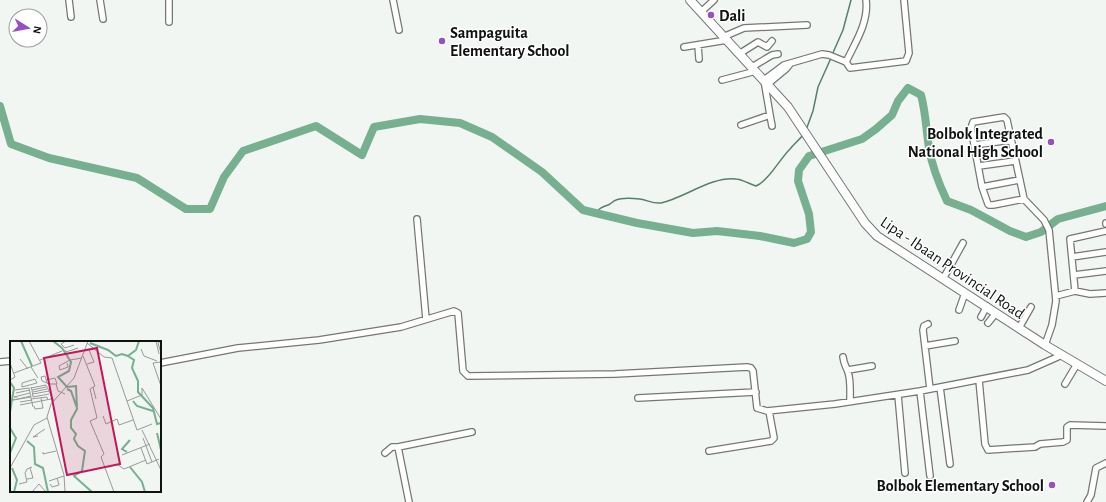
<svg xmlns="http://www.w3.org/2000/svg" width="1106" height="502" viewBox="0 0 1106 502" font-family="'Alegreya Sans',sans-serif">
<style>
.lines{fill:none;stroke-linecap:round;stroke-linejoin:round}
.stream{stroke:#57806a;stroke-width:1.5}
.river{stroke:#76b090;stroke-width:8}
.street-casing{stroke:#747875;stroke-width:8}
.secondary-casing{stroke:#747875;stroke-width:10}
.street{stroke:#fff;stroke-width:5.5}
.secondary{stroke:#fff;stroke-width:8}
.poi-dot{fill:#9550c4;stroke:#fff;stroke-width:1.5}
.labels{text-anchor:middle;stroke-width:3;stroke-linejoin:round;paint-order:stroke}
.poi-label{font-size:16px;font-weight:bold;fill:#101111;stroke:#fff;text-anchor:start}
.street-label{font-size:16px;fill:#101111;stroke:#fff}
.inset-river{fill:none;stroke:#76b090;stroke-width:2}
.inset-road{fill:none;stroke:#989a99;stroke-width:1}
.view{fill:#c2185b;fill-opacity:0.15;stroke:#c2185b;stroke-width:2}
.inset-edge{fill:none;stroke:#101111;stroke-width:2}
</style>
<rect width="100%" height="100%" fill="#f2f6f3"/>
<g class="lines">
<path class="stream" d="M832,55L843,30L851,0
M806,130L813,111L818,87L831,58
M595,213C600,208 602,207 608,205C611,204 613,201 616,200C623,197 632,198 640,199C648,200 652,204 661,203C684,198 712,176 736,179C741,179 750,184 756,186C768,181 780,159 790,149C794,144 799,140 803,135"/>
<path class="river" d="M0,106L11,144L49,158L137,178L186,209H210L224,177L243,151L316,126L362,155L374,127L420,119L460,123L492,137L542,172L583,210L637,223L693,233L717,231L760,236L794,243L807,239L811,232L809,214L798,181L799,170L809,156L862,139L876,129L892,115L898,101L908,88L921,95C926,114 926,129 929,148C932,167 939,184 947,201L971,210L1010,231L1026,237L1041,232L1058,219L1106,206"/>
<g class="street-casing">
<path id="street" d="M69,0L71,17
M100,0L103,19
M169,0V22
M393,0L399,30
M866,0C869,22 855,43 846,62L850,68L906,61L909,53L904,0
M701,12L714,0
M723,37L744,28L807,25
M698,45L699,59
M684,47L727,40
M739,54L758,42L767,47L772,41
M752,67L772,55L778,54
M722,80L756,71
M768,84L786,69L790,64
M770,115L772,126
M741,125L770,115L764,80L784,65L822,54L829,55L846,62
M974,145L1011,140
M979,166L1015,161
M982,187L1019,180
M1024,199L993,205H989L988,204L982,187L971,128L973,122L1004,117L1007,120L1024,199L1044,220L1049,230L1056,301L1052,325L1045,345
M417,219L426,319
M1106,223V224
M1072,257L1106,252
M1074,275L1106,271
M943,279L963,243
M1075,291L1070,239L1106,231
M1056,296L1075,291L1090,294L1106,293
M959,310L965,293
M981,317L987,306
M988,323L996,313
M928,324L924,326L923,330L930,389
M1019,328L1031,307
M925,346L955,341
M843,357C844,365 846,366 848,372C851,381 850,392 850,401
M0,362L11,361
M160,363L238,348L319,340L401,327L454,311L458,313L463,371L468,376L615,374L747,367L751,368L753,371L757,408L767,411L835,404L920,391L1028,370L1062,355
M848,370L872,366
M979,380L985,444L988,450L1035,447L1040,444L1063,442L1067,440V427L1070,425L1106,426
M1065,384L1077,364
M940,387L950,464
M920,391L930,476
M898,395L905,473
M638,398L756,392
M709,451L771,441L774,438L769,411
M385,453L392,447H398
M409,502L398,447L472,432
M1087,502L1091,495L1096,468L1106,463"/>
</g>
<g class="secondary-casing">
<path id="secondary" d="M690,0L788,107L865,223L877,236L1045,345L1106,381"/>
</g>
<use href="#street" class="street"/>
<use href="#secondary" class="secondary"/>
</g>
<g class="poi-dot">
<circle cx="711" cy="15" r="4"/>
<circle cx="442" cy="41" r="4"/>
<circle cx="1051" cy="142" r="4"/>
<circle cx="1052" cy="485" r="4"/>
</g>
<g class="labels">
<g class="poi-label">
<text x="719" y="21">Dali</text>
<text x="450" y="38">Sampaguita<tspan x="450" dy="18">Elementary School</tspan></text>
<text x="1043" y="139" text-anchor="end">Bolbok Integrated<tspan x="1043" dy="18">National High School</tspan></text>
<text x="1044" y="491" text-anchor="end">Bolbok Elementary School</text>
</g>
<g class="street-label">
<text transform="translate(953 267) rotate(34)" y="6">Lipa - Ibaan Provincial Road</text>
</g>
</g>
<g transform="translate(10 341)">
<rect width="151" height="151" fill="#f2f6f3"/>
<path class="inset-river" d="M11,0L22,25M43,0L52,7L61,21L59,30L48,36L57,46L66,45L67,68L61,79V87L66,93L64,98L68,105L75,110L72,130L64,135L82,151M129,0L126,9L118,15L124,19L122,27L128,40V51L143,67L147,83L151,82M80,2L98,9L106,15L112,13L118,15M0,41L4,47L0,71M57,48L61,50L67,67M123,60L127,65L143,70M0,87L6,97L0,112M147,92L151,109M17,100L24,106L25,123L33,127L38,151M117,111L112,108L120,99M120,126L132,141L135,151M2,127L7,139L4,151"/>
<path class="inset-road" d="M56,0L51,3L55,7L64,4M146,0L149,13M151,0L148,2L151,12M77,2L94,16L102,17L127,89L142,83M131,8L134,15L147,20M55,9L56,11L68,7M73,15L85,45L80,48L87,77L80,80L94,113L91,116L104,151M10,18L18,28M30,19L52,10M151,21L143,22L151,45M0,22L5,36L0,39M57,22L58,26L50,29L49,25L60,19L72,17M77,23L84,21L79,9L83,7M21,26L28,37M4,32L31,22L19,0M25,38L27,42L12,46V42ZM36,39L45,37L47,43H38L37,42L32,40L31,36L35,35L37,42M46,43L48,50L55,53M21,46L22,49L36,46M83,46L86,58M21,47L36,44L44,60M5,49L19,47L23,66M22,49L23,56L39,53M23,51L37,48M6,52L20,49M23,53L39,50M21,55L3,59L21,56M7,56H4L20,52M21,58L37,56L38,59M117,60L132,54V47L151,78M10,61L22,59M10,64L41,58M24,65L25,68L33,67L31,57M93,75L96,83L107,78L109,84L123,79M132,89L151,129M28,95L23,96L35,88M133,97L142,121M131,107L137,123L149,118M33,111V113L46,110M112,114L140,103M108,124L114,128L136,119M0,127L24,84L37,77M17,138L23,137L20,127M39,140L54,135M9,143L17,141L15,132L17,128L22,126M40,143L42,146L49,144L47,137M22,151L29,143L36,151M55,151L54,134L37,76L41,63L64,37L78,0"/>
<path class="view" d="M87,7L110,123L57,134L34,17Z"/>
<rect width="151" height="151" class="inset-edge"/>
</g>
<g transform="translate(28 28) rotate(101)"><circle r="19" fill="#ffffff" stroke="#9fa0a0"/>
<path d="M0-3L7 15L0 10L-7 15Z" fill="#9550c4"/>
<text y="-6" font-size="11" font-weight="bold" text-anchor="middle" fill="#101111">N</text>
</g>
</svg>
